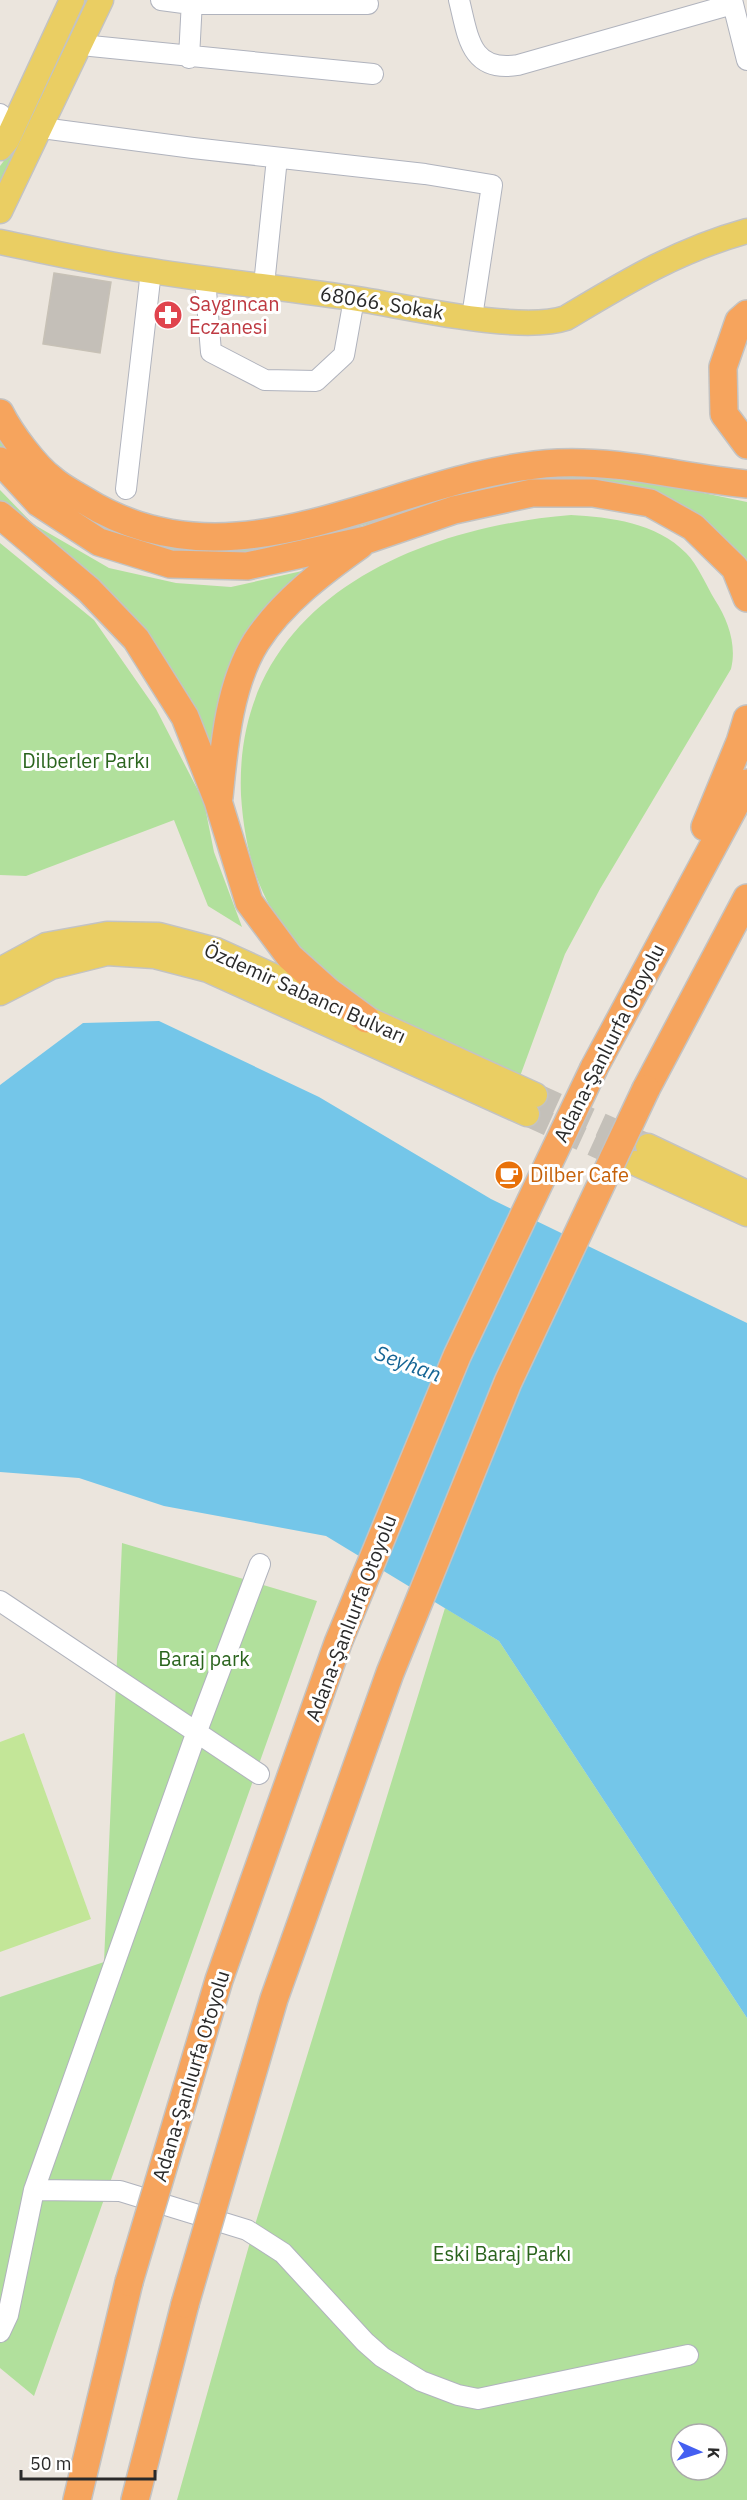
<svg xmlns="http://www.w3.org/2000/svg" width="747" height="2500" viewBox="0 0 747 2500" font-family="'IBM Plex Sans',sans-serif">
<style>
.green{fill:#b1e09c;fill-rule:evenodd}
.pitch{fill:#c3e698}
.water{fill:#74c6e9}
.building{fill:#c4bfb8;stroke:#c7c1b6;stroke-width:1.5}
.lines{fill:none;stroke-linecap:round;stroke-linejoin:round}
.major-tunnel{stroke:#c4c0b9;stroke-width:24;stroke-dasharray:24 12;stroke-linecap:butt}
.minor-casing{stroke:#b0b3bd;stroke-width:22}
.major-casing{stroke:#c3c3c3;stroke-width:27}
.highway-casing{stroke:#c3c3c3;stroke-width:30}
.minor{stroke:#fff;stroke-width:20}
.major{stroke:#eace63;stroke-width:24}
.highway{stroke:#f6a45d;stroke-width:27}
.highway-bridge-casing{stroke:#c3c3c3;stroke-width:30;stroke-linecap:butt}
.highway-bridge{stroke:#f6a45d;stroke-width:27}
.labels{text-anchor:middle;stroke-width:6;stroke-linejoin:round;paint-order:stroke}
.street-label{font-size:20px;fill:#2a2a2a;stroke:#fff}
.health-label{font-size:20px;fill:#be3a42;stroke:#fff;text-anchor:start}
.park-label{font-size:20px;fill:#2a641d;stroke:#fff}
.food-label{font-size:20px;fill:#c56008;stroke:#fff;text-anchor:start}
.water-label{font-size:21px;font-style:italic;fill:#146494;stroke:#fff}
</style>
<rect width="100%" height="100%" fill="#ebe5dd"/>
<path class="green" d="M83,0H89L0,185V166L15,146Z
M0,428L128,531L394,509L551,472L607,473L747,502V573L720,534L672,502L601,483L395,517L253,553L162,551L77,520L8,458L0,446Z
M0,490L33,524L109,568L176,583L231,587L311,569L227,681L212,735L208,761L181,696L0,505Z
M571,515C610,517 657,523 686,553C698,565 706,585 715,600C728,620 737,645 731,669L600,889L565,954L519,1079C486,1063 453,1047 420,1032C394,1019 368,1008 345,990C323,973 301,949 284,928C255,889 244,843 241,795C233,606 410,528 571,515Z
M0,543L94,620L156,709L204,802L214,852L242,927L208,906L174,820L26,876L0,875Z
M122,1543L317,1601L34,2396L0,2368V1997L104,1962Z
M445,1608L499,1641L747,2018V2500H177L254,2228ZM681,2434H717V2470H681Z"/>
<path class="pitch" d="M24,1733L91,1919L0,1952V1742Z"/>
<path class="water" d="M159,1021L319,1097L491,1199L747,1323V2018L499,1641L326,1536L164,1506L79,1478L0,1472V1085L83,1023Z"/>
<path class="building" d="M54,273L111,282L100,353L43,344Z"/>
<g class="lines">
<path class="major-tunnel" d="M535,1095L648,1146
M527,1114L632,1162"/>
<g class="minor-casing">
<path id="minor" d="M161,0L191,4H368
M459,0C468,36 470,73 518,65L733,4
M732,0L747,60
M82,42L91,46L373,74
M189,58L192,0
M0,114L9,135
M42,128L193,148L425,174L492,185L472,317
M205,278L211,352L265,380L316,381L344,355L354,299
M264,285L277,158
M126,489L151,271
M0,1601L259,1774
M34,2190L120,2191L247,2230L283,2253L365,2342L382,2357L421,2381L458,2395L478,2399L688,2355
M0,2332L8,2315L34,2190L197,1731L260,1564"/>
</g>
<g class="major-casing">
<path id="major" d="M0,148L7,140L72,0
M0,211L101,0
M0,242C50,252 101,264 152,271C222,282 293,289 364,300C413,308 522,333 566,318C626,282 678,250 747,231
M0,970L46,945L107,934L159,935L216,950L535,1095
M0,993L51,967L107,953L154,956L208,970L527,1114
M648,1146L747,1193
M635,1163L747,1214"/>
</g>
<g class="highway-casing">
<path id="highway" d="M747,314L739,321L723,367L724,414L747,445
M0,413C10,433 35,467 53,480C62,488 73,493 84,500C240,598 398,471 558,463C621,460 684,478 747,484
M0,461L39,503L99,542L170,564L247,566L366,540L454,510L532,493H593L650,503L693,527L735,568L747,598
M0,515L89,590L136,639L185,717L218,801L249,902L290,957L328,991L366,1019
M219,797C224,747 229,685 256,642C282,602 322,572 360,545
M705,827L740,742L747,719
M594,1068L747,783
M646,1089L747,898
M77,2500L129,2282
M135,2500L185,2304"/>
</g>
<use href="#minor" class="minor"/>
<use href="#major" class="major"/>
<use href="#highway" class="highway"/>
<g class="highway-bridge-casing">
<path id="highway-bridge" d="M129,2282L219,1980L338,1643L457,1356L594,1068
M185,2304L274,1999L390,1673L508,1382L646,1089"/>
</g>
<use href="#highway-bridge" class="highway-bridge"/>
</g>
<defs>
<g id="pharmacy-disc" transform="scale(1.5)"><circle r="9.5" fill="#e0444e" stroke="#fff"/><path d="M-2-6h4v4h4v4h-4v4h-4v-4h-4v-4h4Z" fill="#fff"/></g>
<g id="cafe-disc" transform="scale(1.5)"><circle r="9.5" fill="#e8710a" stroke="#fff"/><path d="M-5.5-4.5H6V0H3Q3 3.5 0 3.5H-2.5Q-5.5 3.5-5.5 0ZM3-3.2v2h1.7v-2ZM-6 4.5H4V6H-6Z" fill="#fff"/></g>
</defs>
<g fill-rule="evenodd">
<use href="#pharmacy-disc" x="168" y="315"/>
<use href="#cafe-disc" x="509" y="1175"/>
</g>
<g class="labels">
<g class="street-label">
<text transform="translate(382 303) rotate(9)" y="7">68066. Sokak</text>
<text transform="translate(305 993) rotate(24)" y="7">Özdemir Sabancı Bulvarı</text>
<text transform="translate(609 1043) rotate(-63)" y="7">Adana-Şanlıurfa Otoyolu</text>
<text transform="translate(351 1618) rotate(-69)" y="7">Adana-Şanlıurfa Otoyolu</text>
<text transform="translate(191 2076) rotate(-73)" y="7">Adana-Şanlıurfa Otoyolu</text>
</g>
<g class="health-label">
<text x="189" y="311">Saygıncan<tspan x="189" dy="23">Eczanesi</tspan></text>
</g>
<g class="park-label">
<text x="86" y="768">Dilberler Parkı</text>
<text x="204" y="1666">Baraj park</text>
<text x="502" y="2261">Eski Baraj Parkı</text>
</g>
<g class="food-label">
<text x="530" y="1182">Dilber Cafe</text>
</g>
<g class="water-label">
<text transform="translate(408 1364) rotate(20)" y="7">Seyhan</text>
</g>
</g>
<g transform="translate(699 2452) rotate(93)"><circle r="28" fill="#ffffff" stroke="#aaaaaa" stroke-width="1.5"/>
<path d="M0-4.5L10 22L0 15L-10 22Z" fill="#445ff1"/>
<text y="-9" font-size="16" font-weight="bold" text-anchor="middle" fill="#2a2a2a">K</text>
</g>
<path d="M21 2470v9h134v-9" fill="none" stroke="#2a2a2a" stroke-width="3"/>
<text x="30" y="2470" font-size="18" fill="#2a2a2a" stroke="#ffffff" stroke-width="4.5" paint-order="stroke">50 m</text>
</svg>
